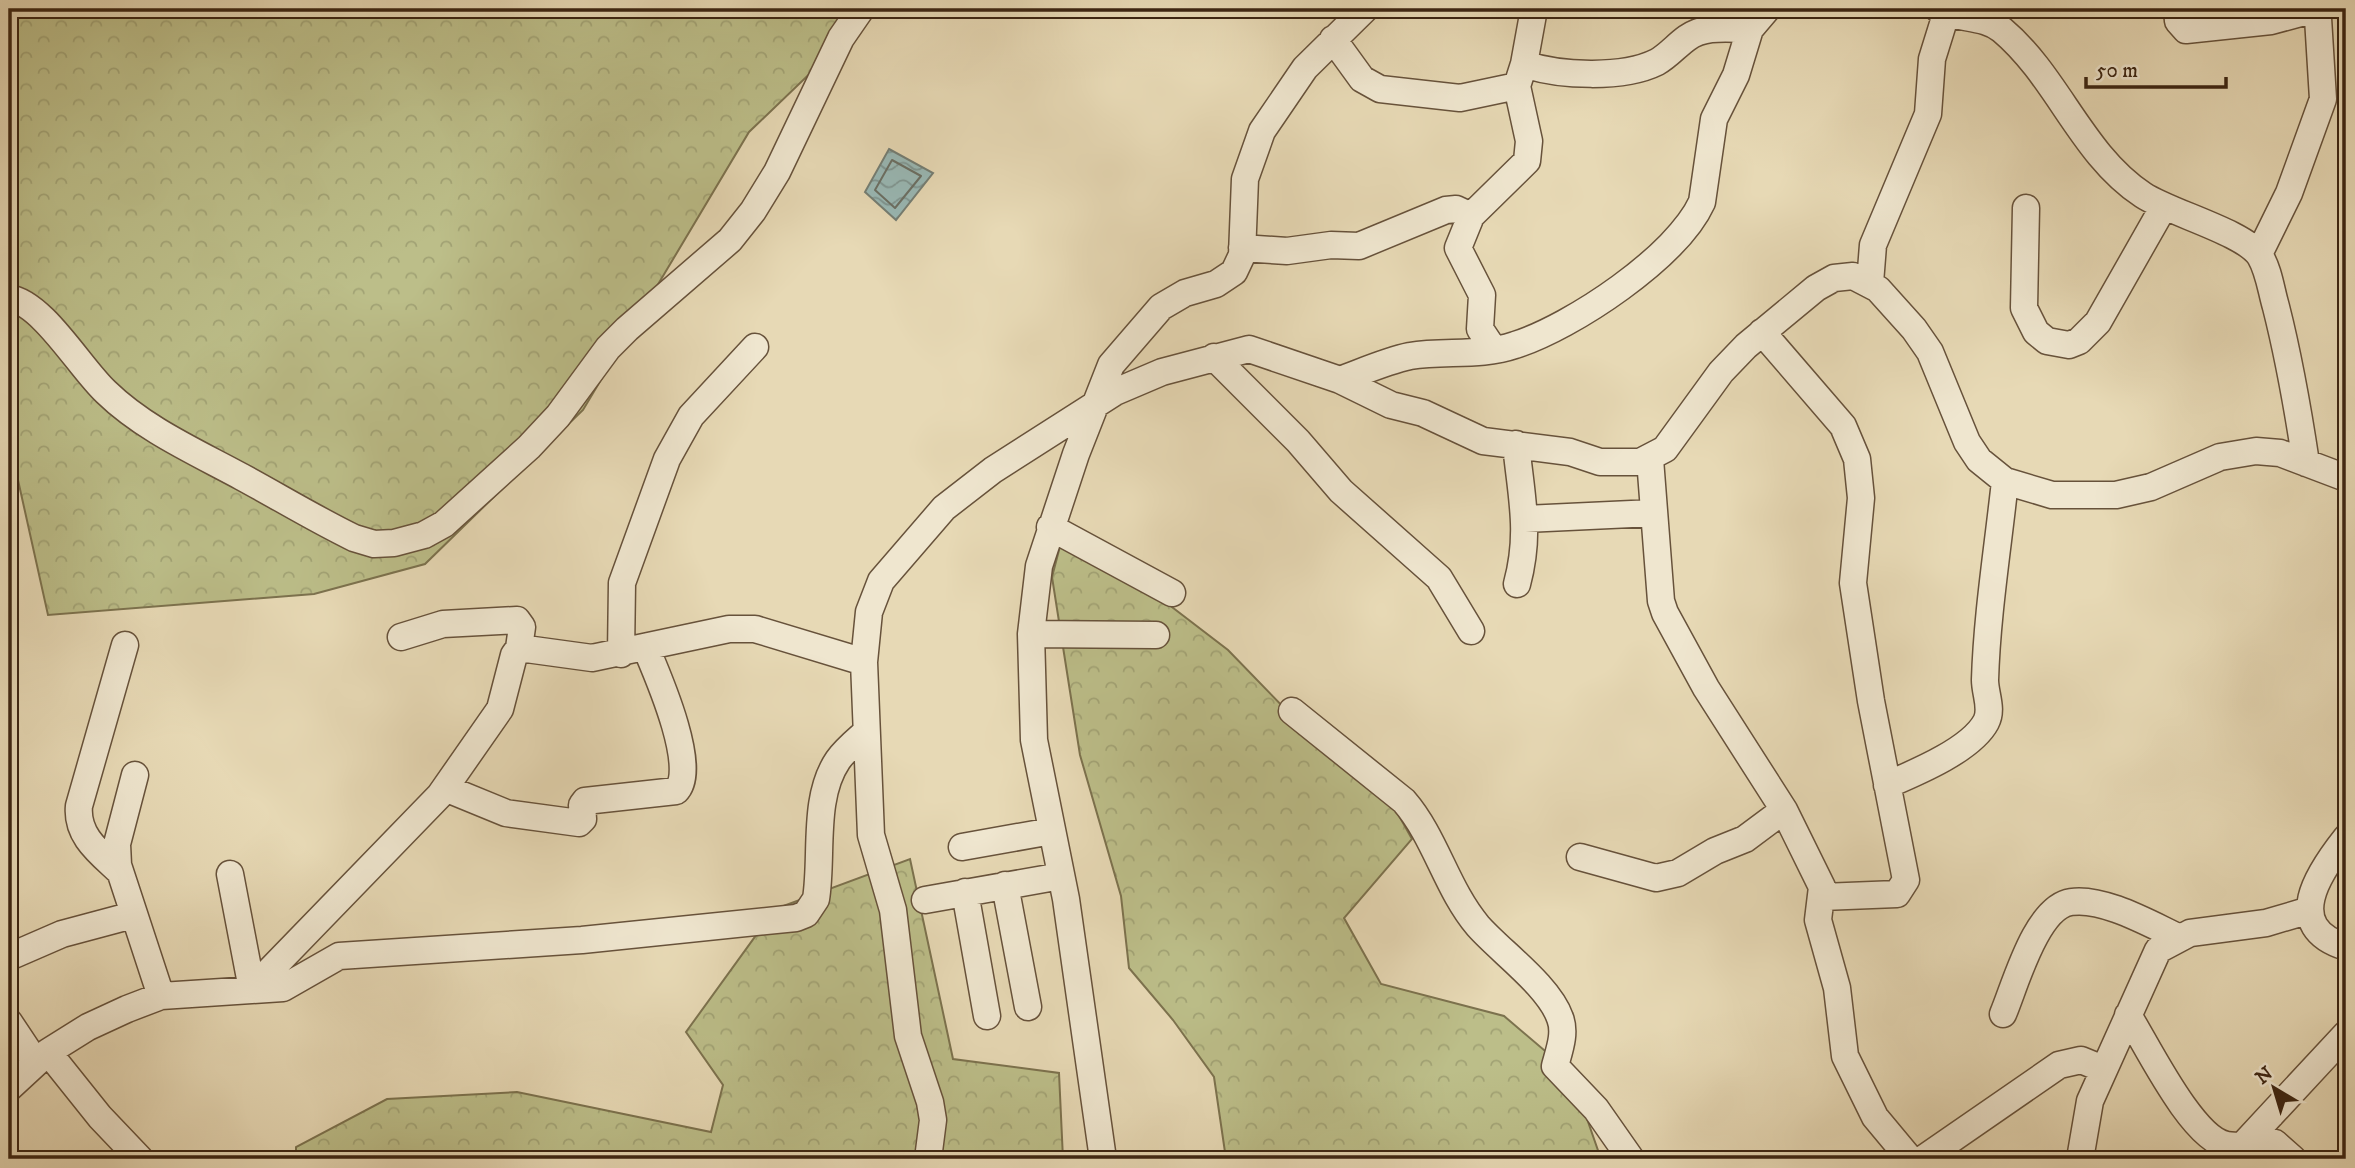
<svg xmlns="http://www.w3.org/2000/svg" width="2355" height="1168" viewBox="0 0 2355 1168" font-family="'IM FELL DW Pica',serif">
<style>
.forest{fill:url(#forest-crowns);stroke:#7c724e;stroke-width:2}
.water{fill:url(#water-waves);stroke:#747e74;stroke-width:2}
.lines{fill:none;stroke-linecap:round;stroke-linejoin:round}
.shore{stroke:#6a6f64;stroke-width:2}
.minor-casing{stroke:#67523b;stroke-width:29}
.minor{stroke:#efe6cf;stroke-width:26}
</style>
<defs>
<pattern id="forest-crowns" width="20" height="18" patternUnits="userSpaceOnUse" patternTransform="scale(1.75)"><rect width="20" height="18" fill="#bcbe89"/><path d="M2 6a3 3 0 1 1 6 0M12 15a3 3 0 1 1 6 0" fill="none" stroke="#a2a375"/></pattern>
<pattern id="water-waves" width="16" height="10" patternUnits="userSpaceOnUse" patternTransform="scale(1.75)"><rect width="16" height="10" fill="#99b9b6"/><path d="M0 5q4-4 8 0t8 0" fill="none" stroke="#7e9693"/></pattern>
</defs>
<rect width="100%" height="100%" fill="#e7d9b5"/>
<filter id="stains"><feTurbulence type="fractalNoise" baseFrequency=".00286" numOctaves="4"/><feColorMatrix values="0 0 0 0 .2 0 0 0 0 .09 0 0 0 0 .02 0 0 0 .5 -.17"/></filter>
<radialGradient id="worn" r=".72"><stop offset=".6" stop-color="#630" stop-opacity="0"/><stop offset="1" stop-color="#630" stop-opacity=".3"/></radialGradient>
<path class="forest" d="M9,9H875L876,10L749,132L583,410L425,564L314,594L48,615L12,453H9Z
M1064,531L1151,591L1228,650L1292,716L1388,796L1412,839L1344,918L1381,984L1504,1016L1571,1073L1601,1159H1226L1214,1077L1173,1020L1129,968L1121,896L1080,755L1052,577Z
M910,859L953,1059L1059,1073L1063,1159H296V1147L387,1099L517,1092L711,1132L723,1085L686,1032L775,909Z"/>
<path class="water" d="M889,149L933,173L896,220L865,192Z"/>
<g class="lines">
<path class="shore" d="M892,160L921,176L895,208L875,190Z"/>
<g class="minor-casing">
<path id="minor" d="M1938,9C1958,20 1984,15 2002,30C2058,77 2081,154 2143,195C2170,213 2244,232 2260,256C2269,271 2271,290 2276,307C2289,358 2298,410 2306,463
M2177,9L2178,21L2186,30L2271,21L2308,11L2318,18L2323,99L2289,193L2259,254
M1333,39L1362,79L1380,89L1460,98L1517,86
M1524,64L1534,9
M2026,208L2024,308L2036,332L2047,341L2069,345L2079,341L2098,322L2164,206
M1242,248L1287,251L1331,245L1359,246L1446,210L1456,209L1471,216
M1870,283L1873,245L1928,114L1932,59L1946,14
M9,298C43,303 80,368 106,392C144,429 196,452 242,477C279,497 315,519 354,538L374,544L394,543L424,535L444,524L529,447L558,416L608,348L627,329L730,240L753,211L777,172L841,38L861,9
M1762,332L1843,426L1857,459L1861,498L1853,583L1871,701L1906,880L1897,894L1822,897
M1494,350L1480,329L1482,295L1458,248L1471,216L1527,161L1529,141L1517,86L1524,64C1559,76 1623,79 1657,62C1668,56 1677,45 1687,38C1705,25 1728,29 1750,29
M1214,357L1298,441L1341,491L1439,578L1471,631
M1340,380C1362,372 1386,361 1410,356C1445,350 1480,357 1515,345C1572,327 1677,257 1702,202L1714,119L1736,75L1750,29L1767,9
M1516,444C1521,496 1531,532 1517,584
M1650,459L1661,601L1665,613L1706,688L1784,810L1822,887L1818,920L1837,988L1845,1056L1875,1117L1910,1159
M1525,519L1653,513
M1050,527L1172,593
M1031,634L1156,635
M401,637L443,624L517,620L522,627L519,648
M621,654L622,583L667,459L691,416L755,347
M1292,711L1404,801C1436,838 1446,888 1478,926C1501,952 1549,986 1560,1018C1566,1033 1559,1051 1555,1066L1596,1109L1631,1159
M135,775L117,844L118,865L161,996
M1887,785C1915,773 1971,750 1986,722C1993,709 1985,694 1985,680C1987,614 1998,547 2005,481
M445,788L506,813L579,823L583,819L582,805L585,801L676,791C699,769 657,674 646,648
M2346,838C2319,872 2281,927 2346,947
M962,847L1052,831
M1580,857L1656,878L1678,873L1715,851L1745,839L1784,810
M120,872C100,853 76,836 79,806L125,645
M230,874L252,989
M1005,885L1028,1007
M965,892L987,1016
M925,900L1061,876
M9,957L62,934L133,915
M252,989L440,795L500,709L514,655L519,648L592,658L729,629H755L864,662
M2003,1014C2015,986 2036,907 2071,902C2103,897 2150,924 2178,937
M2128,1015C2147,1045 2192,1139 2227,1145C2243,1148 2259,1141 2275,1143L2293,1159
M9,1022L35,1061
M48,1052L100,1117L140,1159
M9,1088L48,1052L88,1027L127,1009L161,996L283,988L339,956L582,940L796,918L806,914L816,899C823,856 812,798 838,760C845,750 856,741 865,733
M2242,1146L2346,1034
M928,1159L933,1120L930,1102L908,1036L893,910L871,835L864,662L869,612L881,581L944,508L993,470L1115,392L1162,372L1249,349L1340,380L1391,405L1423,413L1483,441L1570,452L1600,462H1640L1665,449L1721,372L1746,346L1816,288L1834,278L1853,276L1878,289L1914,329L1930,352L1967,442L1979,460L2005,481L2052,495H2116L2151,487L2220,457L2256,451L2280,453L2346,478
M1103,1159L1066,899L1034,740L1031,634L1039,566L1076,454L1111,365L1161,307L1185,293L1216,284L1234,272L1242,255L1245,179L1262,131L1305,68L1365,9
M1923,1159L2059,1065L2081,1060L2103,1069
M2080,1159L2090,1101L2158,950L2190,933L2266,923L2310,910"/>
</g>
<use href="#minor" class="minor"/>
</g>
<rect width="2355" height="1168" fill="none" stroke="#e7d9b5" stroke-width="35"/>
<rect x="10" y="10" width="2334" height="1147" fill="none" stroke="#3c2512" stroke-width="3.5"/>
<rect x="18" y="18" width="2320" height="1133" fill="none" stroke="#3c2512" stroke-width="2"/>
<g transform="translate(2274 1088) rotate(322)" stroke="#efe6cf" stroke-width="5" paint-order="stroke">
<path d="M0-5L12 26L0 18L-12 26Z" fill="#3c2512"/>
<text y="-10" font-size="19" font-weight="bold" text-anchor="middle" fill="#3c2512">N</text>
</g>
<path d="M2086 77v10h140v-10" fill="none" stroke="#3c2512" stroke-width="3.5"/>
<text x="2096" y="77" font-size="21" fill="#3c2512" stroke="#efe6cf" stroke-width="5" paint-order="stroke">50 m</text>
<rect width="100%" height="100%" filter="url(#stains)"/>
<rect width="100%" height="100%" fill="url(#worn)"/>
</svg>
